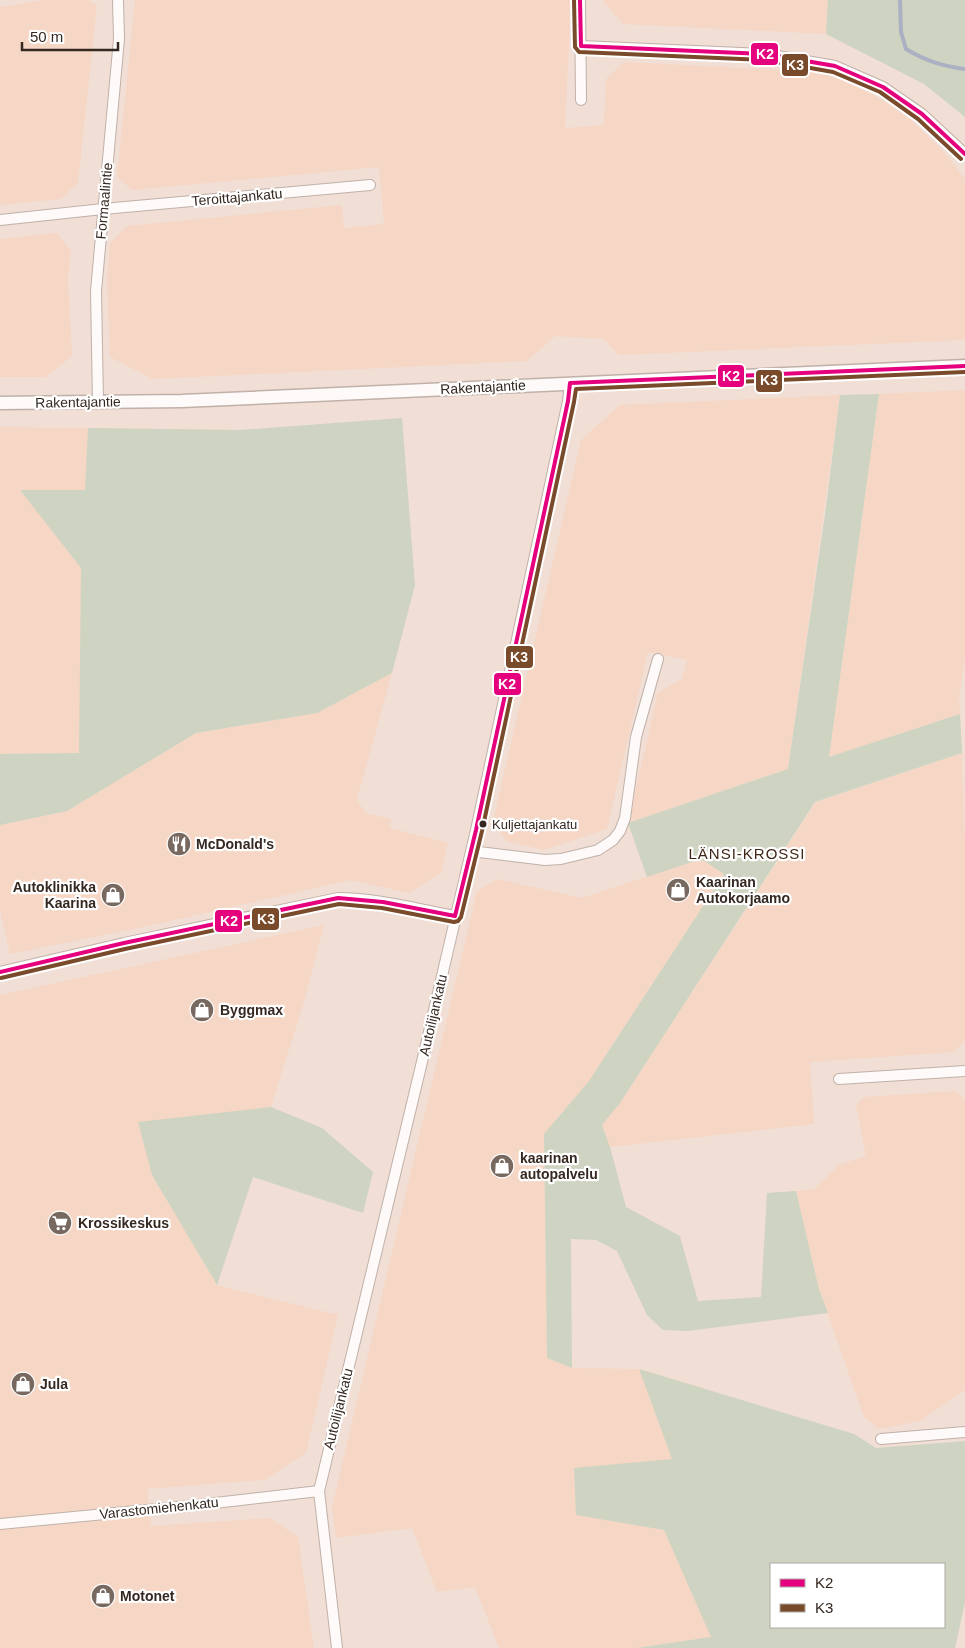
<svg xmlns="http://www.w3.org/2000/svg" width="965" height="1648" viewBox="0 0 965 1648" font-family="Arial,sans-serif">
<style>
.built{fill:#f6d7c5}
.green{fill:#ced4c1;fill-rule:evenodd}
.lines{fill:none;stroke-linecap:round;stroke-linejoin:round}
.stream{stroke:#abb0c3;stroke-width:4}
.minor-casing{stroke:#c0b1a9;stroke-width:12}
.tertiary-casing{stroke:#c0b1a9;stroke-width:15}
.minor{stroke:#fdfaf9;stroke-width:10}
.tertiary{stroke:#fdfaf9;stroke-width:12}
.bus-1-casing{stroke:#fff;stroke-width:8}
.bus-2-casing{stroke:#fff;stroke-width:8}
.bus-1{stroke:#e5007d;stroke-width:4}
.bus-2{stroke:#7a4b2a;stroke-width:4}
.bus-dot{fill:#352821;stroke:#fff;stroke-width:2}
.labels{text-anchor:middle;stroke-width:4.5;stroke-linejoin:round;paint-order:stroke}
.bus-label{font-size:13px;fill:#352821;stroke:#fff;text-anchor:start}
.street-label{font-size:14px;fill:#352821;stroke:#fff}
.poi-label{font-size:14px;font-weight:bold;fill:#352821;stroke:#fff;text-anchor:start}
.neighbourhood-label{font-size:15px;letter-spacing:1px;fill:#412716;stroke:#fff}
.line-badge{stroke:#fff;stroke-width:2}
.badge-label{font-size:14px;text-anchor:middle;font-weight:bold;fill:#fff}
</style>
<rect width="100%" height="100%" fill="#f1ded4"/>
<path class="built" d="M44,0H88L97,5L78,183L61,199L0,205V7Z
M135,0H571L565,128L604,125L606,79L624,62L824,72L844,80L881,99L913,122L942,150L965,179V340L619,355L603,339L555,336L527,361L153,379L110,357L107,279L110,243L127,226L342,205L344,228L384,224L379,167L132,190L117,177Z
M602,0H828L826,34L623,24Z
M57,233L71,251L68,278L72,356L46,377H0V239Z
M965,390V658L959,696L960,714L829,757L879,394Z
M840,395L788,769L628,823L658,693L682,679L687,660L648,652L607,829L544,850L506,841L493,821L581,440L620,405Z
M0,427L240,430L79,753L0,754Z
M392,673L357,799L365,813L391,819L390,828L448,843L441,873L409,893L350,880L144,927L10,954L0,910V825L67,811L196,733L317,713Z
M962,753L965,844V1040L954,1052L810,1062L814,1124L610,1147L602,1125L620,1103L816,802Z
M701,859L724,874L589,1081L544,1135L547,1358L572,1368L639,1369L706,1389L711,1637L637,1648H499L475,1587L437,1592L412,1528L336,1538L332,1507L477,891L497,879L582,898Z
M324,925L303,1005L260,1142L152,1175L217,1285L338,1315L306,1453L264,1480L147,1489L151,1526L270,1518L298,1537L314,1648H0V995Z
M956,1091L965,1099V1390L920,1421L879,1429L864,1417L819,1289L796,1191L814,1189L839,1165L866,1156L856,1105L864,1097Z"/>
<path class="green" d="M828,0H965V117L924,84L826,34Z
M879,394L829,757L960,714L962,753L815,802L620,1103L602,1125L610,1147L626,1207L680,1236L698,1301L761,1297L767,1193L796,1191L819,1289L828,1313L688,1331L663,1330L647,1315L617,1251L596,1240L571,1239L572,1368L547,1358L544,1134L589,1081L724,874L701,859L647,877L628,823L788,769L826,507L840,395Z
M402,418L415,585L392,673L317,713L196,733L67,811L0,825V754L79,753L81,568L20,490H85L88,428L240,430Z
M271,1107L322,1128L373,1172L363,1213L253,1177L217,1285L152,1175L138,1122Z
M639,1369L854,1434L876,1448L965,1441V1602L955,1648H637L711,1637L664,1530L576,1515L574,1468L672,1459ZM771,1564H944V1627H771Z"/>
<g class="lines">
<path class="stream" d="M900,0L901,32L906,49C926,61 942,66 965,69"/>
<g class="minor-casing">
<path id="minor" d="M580,0L581,100
M581,46L766,54L835,66L883,87L922,114L965,154
M0,220L103,209L370,185
M98,402L96,291L119,39L118,0
M471,851L545,860L561,859L598,850L613,840L620,831L625,818L636,737L658,659
M0,972L124,943L338,898C378,898 417,909 455,916
M839,1079L965,1071
M881,1439L965,1432
M0,1524L189,1506L319,1491
M337,1648L319,1491L421,1066L476,830L568,401L570,383"/>
</g>
<g class="tertiary-casing">
<path id="tertiary" d="M0,403L182,401L965,366"/>
</g>
<use href="#minor" class="minor"/>
<use href="#tertiary" class="tertiary"/>
<g class="bus-1-casing">
<path id="bus-1" d="M580,0L581,46L766,54L835,66L883,87L922,114L965,154
M0,972L124,943L338,898L383,902L455,916L476,830L568,401L570,383L965,366"/>
</g>
<g class="bus-2-casing">
<path id="bus-2" d="M574,0L575,47L579,52L765,60L833,72L880,92L918,119L961,159
M1,978L125,949L339,904L382,908L454,922L458,921L461,917L482,831L574,402L576,389L965,372"/>
</g>
<use href="#bus-1" class="bus-1"/>
<use href="#bus-2" class="bus-2"/>
</g>
<defs>
<g id="restaurant-disc" transform="scale(1.25)"><circle r="9.5" fill="#776860" stroke="#fff"/><path d="M-5-6h1v4h1v-4h1v4h1v-4h1v5L-1.5 .5V6h-2V.5L-5-1ZM5-6V6H3V1.5H1.5Q1.5-4 5-6Z" fill="#fff"/></g>
<g id="shop-disc" transform="scale(1.25)"><circle r="9.5" fill="#776860" stroke="#fff"/><path d="M-5-2.5h2.3a2.7 3.5 0 0 1 5.4 0H5L5.5 6h-11ZM-1.5-2.5h3a1.5 2.3 0 0 0-3 0Z" fill="#fff"/></g>
<g id="supermarket-disc" transform="scale(1.25)"><circle r="9.5" fill="#776860" stroke="#fff"/><path d="M-6-5.5h2.5l.6 2H6L4.5 2H-2.5L-4.4-4H-6ZM-1.5 3.2a1.3 1.3 0 1 0 .1 0ZM3 3.2a1.3 1.3 0 1 0 .1 0Z" fill="#fff"/></g>
</defs>
<g fill-rule="evenodd">
<use href="#restaurant-disc" x="179" y="844"/>
<use href="#shop-disc" x="678" y="890"/>
<use href="#shop-disc" x="113" y="895"/>
<use href="#shop-disc" x="202" y="1010"/>
<use href="#shop-disc" x="502" y="1166"/>
<use href="#supermarket-disc" x="60" y="1223"/>
<use href="#shop-disc" x="23" y="1384"/>
<use href="#shop-disc" x="103" y="1596"/>
</g>
<circle class="bus-dot" cx="483" cy="824" r="4.5"/>
<g class="labels">
<g class="bus-label">
<text x="492" y="829">Kuljettajankatu</text>
</g>
<g class="street-label">
<text transform="translate(237 197) rotate(-5)" y="5">Teroittajankatu</text>
<text transform="translate(104 201) rotate(-85)" y="5">Formaalintie</text>
<text transform="translate(483 387) rotate(-3)" y="5">Rakentajantie</text>
<text transform="translate(78 402) rotate(-1)" y="5">Rakentajantie</text>
<text transform="translate(433 1015) rotate(-77)" y="5">Autoilijankatu</text>
<text transform="translate(338 1409) rotate(-76)" y="5">Autoilijankatu</text>
<text transform="translate(159 1508) rotate(-6)" y="5">Varastomiehenkatu</text>
</g>
<g class="poi-label">
<text x="196" y="849">McDonald's</text>
<text x="696" y="887">Kaarinan<tspan x="696" dy="16">Autokorjaamo</tspan></text>
<text x="96" y="892" text-anchor="end">Autoklinikka<tspan x="96" dy="16">Kaarina</tspan></text>
<text x="220" y="1015">Byggmax</text>
<text x="520" y="1163">kaarinan<tspan x="520" dy="16">autopalvelu</tspan></text>
<text x="78" y="1228">Krossikeskus</text>
<text x="40" y="1389">Jula</text>
<text x="120" y="1601">Motonet</text>
</g>
<g class="neighbourhood-label">
<text x="747" y="859">LÄNSI-KROSSI</text>
</g>
</g>
<g class="line-badge">
<rect x="750" y="42" width="29" height="24" rx="5" fill="#e5007d"/>
<rect x="781" y="53" width="28" height="24" rx="5" fill="#7a4b2a"/>
<rect x="717" y="364" width="28" height="24" rx="5" fill="#e5007d"/>
<rect x="755" y="369" width="28" height="24" rx="5" fill="#7a4b2a"/>
<rect x="505" y="645" width="29" height="24" rx="5" fill="#7a4b2a"/>
<rect x="493" y="672" width="29" height="24" rx="5" fill="#e5007d"/>
<rect x="251" y="907" width="29" height="24" rx="5" fill="#7a4b2a"/>
<rect x="214" y="909" width="29" height="24" rx="5" fill="#e5007d"/>
</g>
<g class="badge-label">
<text x="765" y="59">K2</text>
<text x="795" y="70">K3</text>
<text x="731" y="381">K2</text>
<text x="769" y="385">K3</text>
<text x="519" y="662">K3</text>
<text x="507" y="689">K2</text>
<text x="266" y="924">K3</text>
<text x="229" y="926">K2</text>
</g>
<rect x="770" y="1563" width="175" height="65" fill="#ffffff" stroke="#aea9a6"/>
<rect x="780" y="1579" width="25" height="8" fill="#e5007d" stroke="#aea9a6"/>
<text x="815" y="1588" font-size="15" fill="#352821">K2</text>
<rect x="780" y="1604" width="25" height="8" fill="#7a4b2a" stroke="#aea9a6"/>
<text x="815" y="1613" font-size="15" fill="#352821">K3</text>
<path d="M22 42v8h96v-8" fill="none" stroke="#352821" stroke-width="2.5"/>
<text x="30" y="42" font-size="15" fill="#352821" stroke="#ffffff" stroke-width="4" paint-order="stroke">50 m</text>
</svg>
